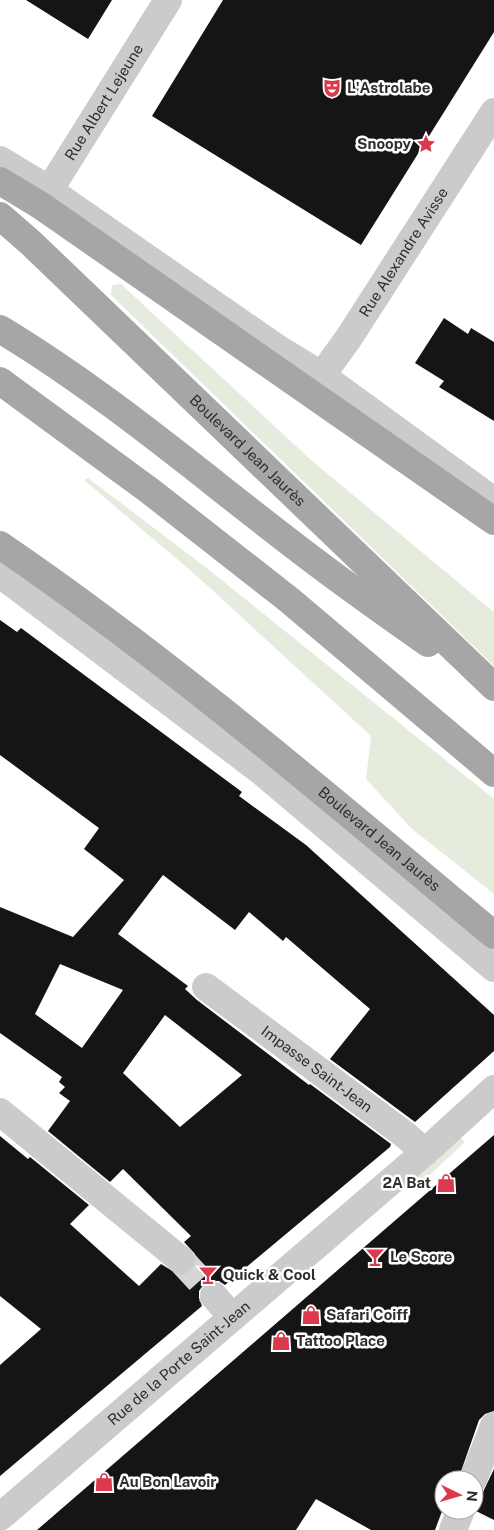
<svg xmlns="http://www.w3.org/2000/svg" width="494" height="1530" viewBox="0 0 494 1530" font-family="'Public Sans',sans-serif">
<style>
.green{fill:#e5ebdd}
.building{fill:#151515;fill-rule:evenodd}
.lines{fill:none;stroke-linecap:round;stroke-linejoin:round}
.minor-tunnel{stroke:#d5d5d5;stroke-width:28;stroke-dasharray:28 14;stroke-linecap:butt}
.minor{stroke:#cbcbcb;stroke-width:28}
.major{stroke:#a6a6a6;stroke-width:28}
.labels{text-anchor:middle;stroke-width:5;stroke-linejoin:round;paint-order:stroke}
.poi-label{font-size:15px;font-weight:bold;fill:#2e2e2e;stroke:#fff;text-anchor:start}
.street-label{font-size:15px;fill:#2e2e2e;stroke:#fff}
</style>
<rect width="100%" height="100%" fill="#fff"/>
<path class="green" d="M121,284L312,461L494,612V666L111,295L112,285Z
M88,478L204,566L494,799V894L411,828L366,779L371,736L198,577L84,480Z
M461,1138L465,1142L418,1186L412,1179Z"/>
<path class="building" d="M26,0H112L88,39Z
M223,0H494V32L361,245L152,116Z
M444,318L468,334L471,328L494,342V421L439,387L444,381L415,363Z
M0,620L17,632L21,628L242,792L239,796L306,845L494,1015V1051L415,1122L330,1059L370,1009L286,937L283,941L249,912L235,930L163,875L118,934L188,986L185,989L197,1000L309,1085L310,1084L391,1144L390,1147L225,1285L219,1281H212L204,1284L199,1291V1298L202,1306L0,1476V1365L41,1329L0,1296V1136L28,1159L30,1157L89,1205L70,1224L139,1286L161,1264L179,1275L187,1274L193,1270L196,1262L195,1254L184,1242L191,1236L123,1169L110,1182L48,1131L70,1101L59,1093L65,1087L59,1082L62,1077L0,1033V907L73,937L124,880L84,849L99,828L0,755ZM60,964L123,990L82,1048L35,1014ZM165,1015L242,1075L180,1127L123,1073Z
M494,1135V1411L485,1414L479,1420L458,1480H444V1506L435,1530H371L316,1499L296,1530H37Z
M494,1469V1520L476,1511L474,1502V1495L483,1492Z"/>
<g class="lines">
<path class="minor-tunnel" d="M181,1260L214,1296"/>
<g class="minor">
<path d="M0,160L43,186L277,348L321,375L494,501"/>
<path id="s1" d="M40,205L168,0"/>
<path id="s2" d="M311,390L348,339L494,112"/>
<path d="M0,574L261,771L494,968"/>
<path id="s3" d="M206,987L404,1134L425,1152"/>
<path d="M0,1112L181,1260"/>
<path d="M214,1296L232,1317"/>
<path d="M473,1480L494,1426"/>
<path id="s4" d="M0,1517L425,1152L494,1089"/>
<path d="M453,1530L461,1510"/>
</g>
<g class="major">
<path d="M0,181L40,205L494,521"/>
<path id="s5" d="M0,216L31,243L494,687"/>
<path d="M0,329C113,397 213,485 317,563C354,591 391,617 428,643"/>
<path d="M0,381L150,491L288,599L494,773"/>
<path id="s6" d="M0,545C173,663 333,801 494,935"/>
</g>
</g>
<defs>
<g id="theatre-bare" transform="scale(1.5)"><path d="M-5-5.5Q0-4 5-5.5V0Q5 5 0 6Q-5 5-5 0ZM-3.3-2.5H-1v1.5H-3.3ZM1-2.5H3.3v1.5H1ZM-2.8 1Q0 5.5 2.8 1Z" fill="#db3a4e" stroke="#fff" stroke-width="2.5" paint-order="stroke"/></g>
<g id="sight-bare" transform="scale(1.5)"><path d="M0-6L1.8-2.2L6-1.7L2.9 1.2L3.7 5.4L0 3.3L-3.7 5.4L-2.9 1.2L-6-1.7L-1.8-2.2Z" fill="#db3a4e" stroke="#fff" stroke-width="2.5" paint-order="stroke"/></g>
<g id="shop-bare" transform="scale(1.5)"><path d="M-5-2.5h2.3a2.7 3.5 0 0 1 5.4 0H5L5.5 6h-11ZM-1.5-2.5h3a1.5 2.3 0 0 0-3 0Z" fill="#db3a4e" stroke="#fff" stroke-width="2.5" paint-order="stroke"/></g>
<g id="bar-bare" transform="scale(1.5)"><path d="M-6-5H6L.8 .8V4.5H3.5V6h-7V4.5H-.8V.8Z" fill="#db3a4e" stroke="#fff" stroke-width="2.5" paint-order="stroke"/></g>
</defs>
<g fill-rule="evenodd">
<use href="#theatre-bare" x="332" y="88"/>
<use href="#sight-bare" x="426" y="144"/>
<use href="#shop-bare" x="446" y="1183"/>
<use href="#bar-bare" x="375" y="1257"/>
<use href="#bar-bare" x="208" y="1275"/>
<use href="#shop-bare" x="311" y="1315"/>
<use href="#shop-bare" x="281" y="1341"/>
<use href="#shop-bare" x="104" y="1482"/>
</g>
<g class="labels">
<g class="poi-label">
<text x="347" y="93">L'Astrolabe</text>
<text x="411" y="149" text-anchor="end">Snoopy</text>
<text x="431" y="1188" text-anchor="end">2A Bat</text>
<text x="390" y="1262">Le Score</text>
<text x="223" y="1280">Quick &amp; Cool</text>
<text x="326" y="1320">Safari Coiff</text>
<text x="296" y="1346">Tattoo Place</text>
<text x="119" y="1487">Au Bon Lavoir</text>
</g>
<g class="street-label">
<text dy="5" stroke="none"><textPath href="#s1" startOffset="121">Rue Albert Lejeune</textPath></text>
<text dy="5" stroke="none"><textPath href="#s2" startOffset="166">Rue Alexandre Avisse</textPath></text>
<text dy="5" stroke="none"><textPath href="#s5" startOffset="341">Boulevard Jean Jaurès</textPath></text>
<text dy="5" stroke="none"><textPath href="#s6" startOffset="480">Boulevard Jean Jaurès</textPath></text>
<text dy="5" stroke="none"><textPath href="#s3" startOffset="138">Impasse Saint-Jean</textPath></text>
<text dy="5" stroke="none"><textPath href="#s4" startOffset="236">Rue de la Porte Saint-Jean</textPath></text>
</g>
</g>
<g transform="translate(459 1495) rotate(95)"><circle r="24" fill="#ffffff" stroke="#ababab"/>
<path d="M0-4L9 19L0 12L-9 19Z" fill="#db3a4e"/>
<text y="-8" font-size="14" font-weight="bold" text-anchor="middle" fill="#2e2e2e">N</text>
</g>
</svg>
